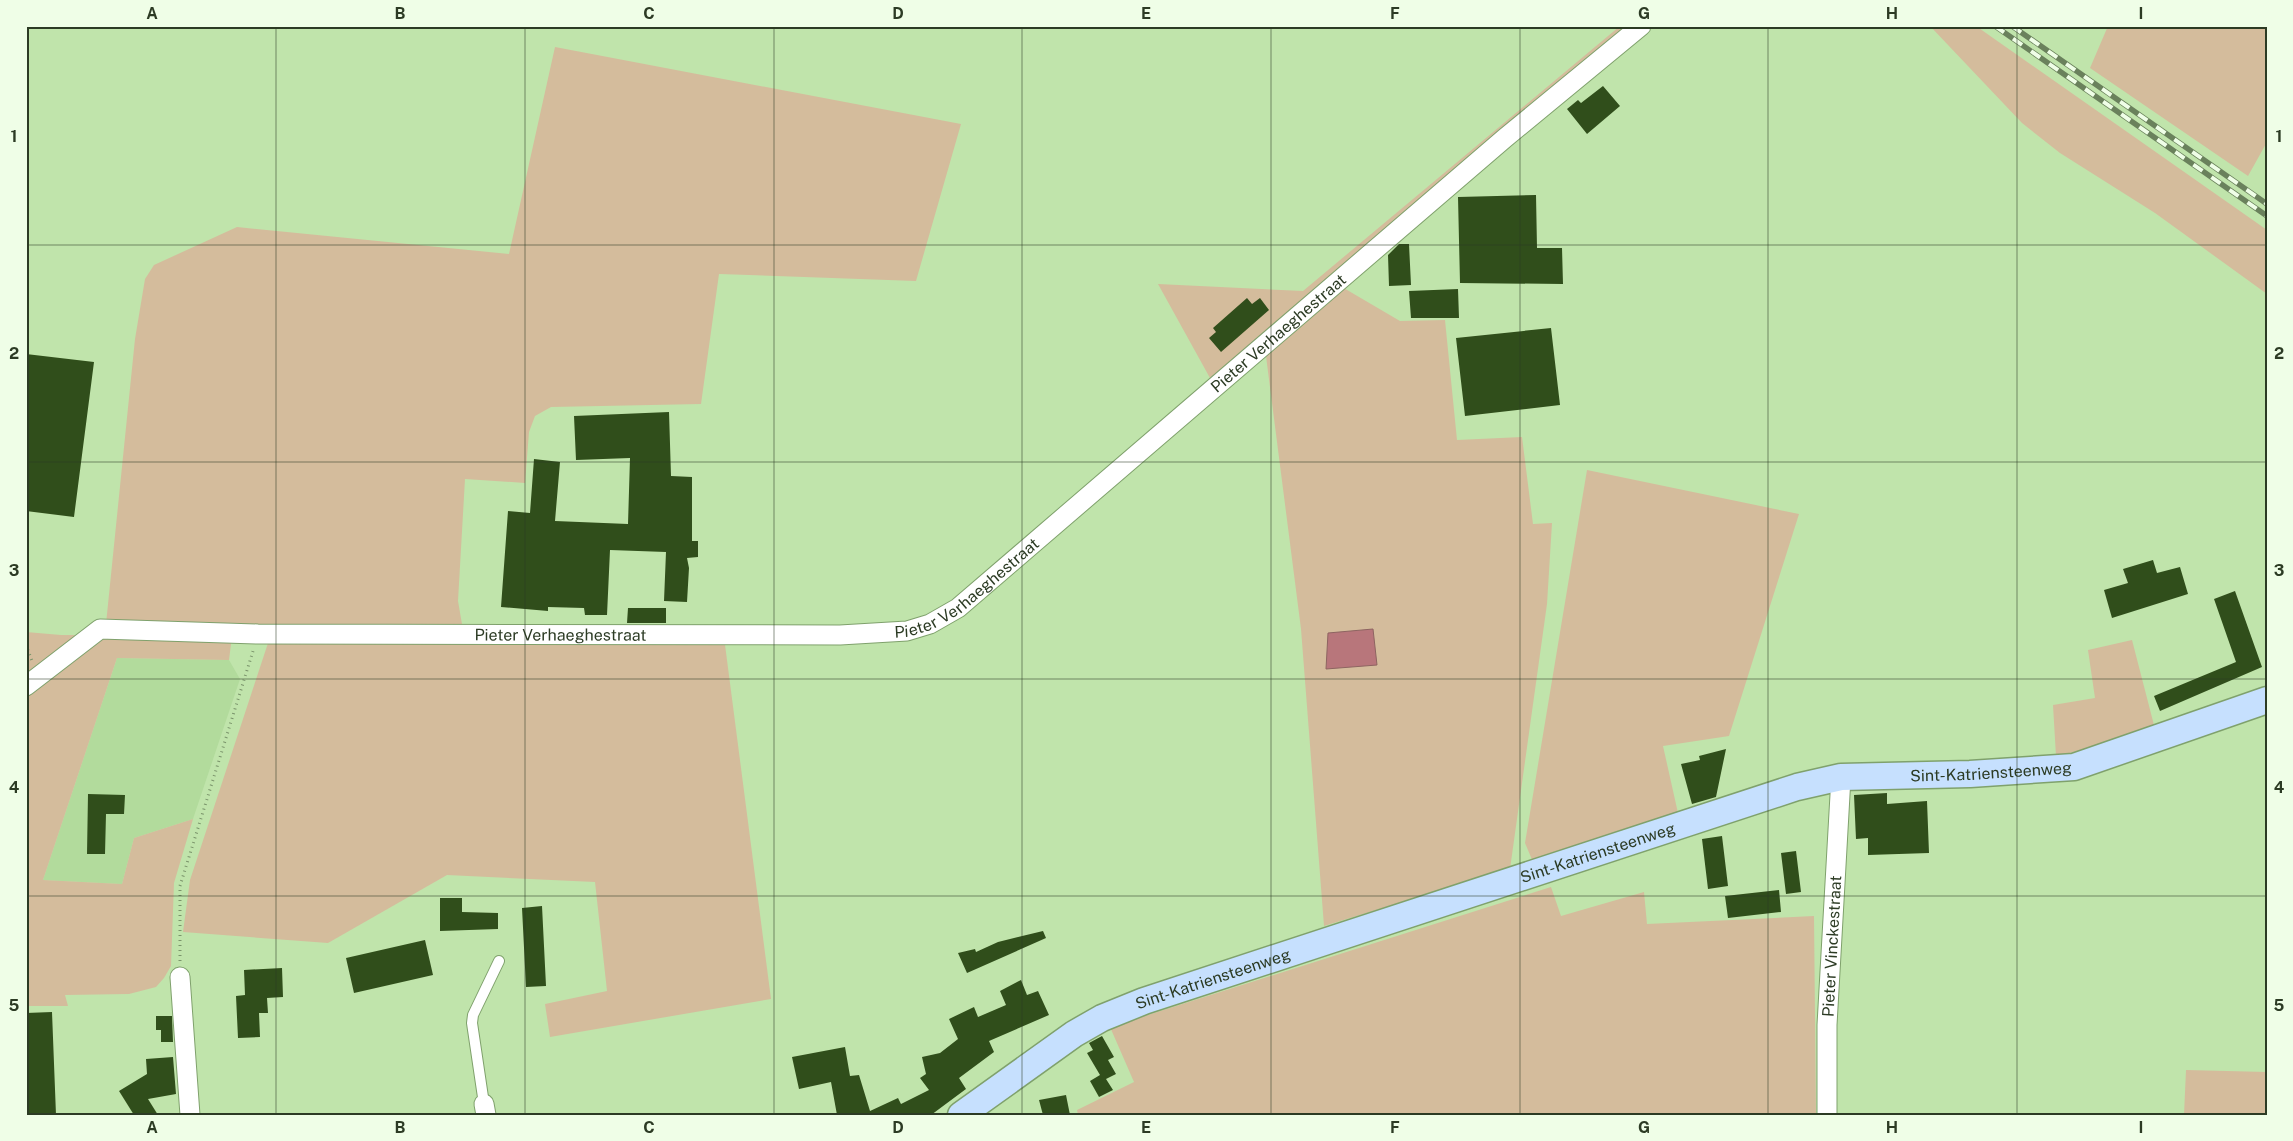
<svg xmlns="http://www.w3.org/2000/svg" width="2293" height="1141" viewBox="0 0 2293 1141" font-family="'Public Sans',sans-serif">
<style>
.built{fill:#b2db9c}
.green{fill:#d4bc9c}
.water{fill:#b8767b;stroke:#8e6461}
.building{fill:#304e1b}
.lines{fill:none;stroke-linecap:round;stroke-linejoin:round}
.lane-casing{stroke:#7fa16c;stroke-width:12}
.street-casing{stroke:#7fa16c;stroke-width:21}
.secondary-casing{stroke:#7fa16c;stroke-width:29}
.path{stroke:#7a946b;stroke-width:3;stroke-dasharray:1 4;stroke-linecap:butt}
.lane{stroke:#fff;stroke-width:10}
.street{stroke:#fff;stroke-width:19}
.secondary{stroke:#c6e0fe;stroke-width:26}
.rail-casing{stroke:#6a815c;stroke-width:5.5}
.rail{stroke:#effee7;stroke-width:4;stroke-dasharray:11;stroke-linecap:butt}
.grid{fill:none;stroke:#2c3b24;stroke-width:1;stroke-opacity:0.55}
.labels{text-anchor:middle;stroke-width:5;stroke-linejoin:round;paint-order:stroke}
.street-label{font-size:16px;fill:#2c3b24;stroke:#effee7}
.neatline{fill:none;stroke:#2c3b24;stroke-width:2}
.grid-label{font-size:16px;text-anchor:middle;font-weight:bold;fill:#2c3b24}
</style>
<rect width="100%" height="100%" fill="#c0e4ab"/>
<path class="built" d="M117,658L229,660L240,679L193,819L134,838L122,884L43,880Z"/>
<path class="green" d="M1620,26H1634L1310,299L1210,378L1158,284L1303,291Z
M1930,26H1976L2267,230V294L2155,213L2060,153L2022,123Z
M2108,26H2267V142L2248,176L2090,68Z
M555,47L961,124L916,281L719,274L701,404L551,407L535,416L529,432L525,483L465,479L458,601L463,630L106,624L135,339L145,279L154,265L237,227L509,254Z
M1342,287L1400,321L1445,320L1457,440L1522,437L1533,524L1552,523L1547,604L1510,869L1324,926L1301,629L1266,356Z
M1587,470L1799,514L1729,736L1663,746L1678,813L1533,862L1525,843Z
M26,632L61,635L232,636L229,660L117,658L43,880L122,884L134,838L193,819L174,883L171,966L164,978L156,987L129,994L65,995L68,1006H26Z
M724,637L771,999L550,1037L545,1004L607,991L595,882L447,875L328,943L183,932L190,880L269,640Z
M2132,640L2155,729L2092,748L2056,756L2053,705L2095,698L2088,650Z
M1551,887L1561,916L1644,892L1647,924L1814,916L1816,1115H1078L1077,1110L1134,1082L1110,1027Z
M2186,1070L2267,1072V1115H2184Z"/>
<path class="water" d="M1373,629L1377,665L1326,669L1328,633Z"/>
<path class="building" d="M1603,86L1620,106L1587,134L1567,109L1578,100L1581,103Z
M1536,195L1537,248H1562L1563,284L1460,283L1458,197Z
M1399,244H1409L1411,285L1389,286L1388,255Z
M1458,289L1459,318H1411L1409,291Z
M1247,298L1252,304L1260,298L1269,310L1221,352L1209,338L1216,332L1213,328Z
M1551,328L1560,405L1465,416L1456,338Z
M26,354L94,362L74,517L26,511Z
M669,412L671,476L692,477V541H698V557L687,558L689,568L687,602L664,601L666,552L610,550L607,615H585L584,608L548,607V611L501,607L508,511L530,513L534,459L560,462L555,521L628,524L630,458L576,460L574,416Z
M2153,560L2157,573L2180,567L2188,594L2112,618L2104,590L2128,583L2123,569Z
M2235,591L2262,667L2160,711L2154,696L2236,662L2214,599Z
M628,608H666V623H627Z
M1726,749L1716,797L1692,804L1681,764L1700,760L1699,756Z
M1887,793V804L1927,801L1929,853L1868,855V838L1856,839L1854,795Z
M88,794L125,795L124,814H106L105,854H87Z
M1722,836L1728,886L1708,889L1702,839Z
M1796,851L1801,892L1786,894L1781,853Z
M1779,890L1781,912L1728,918L1725,896Z
M440,898H462V912L498,913V929L440,931Z
M542,906L546,986L526,987L522,908Z
M1043,931L1046,938L967,973L958,953L975,949L976,952L998,942Z
M425,940L433,975L354,993L346,958Z
M282,968L283,997L267,998L268,1013H259L260,1037L238,1038L236,996L245,995L244,970Z
M1021,980L1027,995L1038,991L1049,1015L989,1041L994,1052L959,1078L966,1089L931,1115H837L831,1082L799,1089L792,1057L845,1047L850,1076L859,1075L870,1111L898,1098L901,1104L929,1090L920,1078L926,1074L922,1057L940,1053L958,1039L949,1019L974,1007L978,1017L1006,1005L1000,991Z
M52,1012L56,1115H26V1013Z
M156,1016H172L173,1042H161V1030H156Z
M1102,1036L1114,1057L1108,1060L1116,1074L1106,1079L1113,1090L1099,1097L1090,1081L1100,1075L1087,1053L1093,1050L1089,1043Z
M173,1057L176,1094L148,1099L158,1115H134L119,1091L147,1074L146,1059Z
M1066,1095L1070,1115H1043L1039,1100Z"/>
<g class="lines">
<g class="lane-casing">
<path id="lane" d="M484,1104L472,1023L473,1015L499,961"/>
</g>
<g class="street-casing">
<g id="street">
<path id="s1" d="M26,686L100,629L258,634L840,635L907,631L930,624L958,608L1505,138L1641,26"/>
<path d="M180,977L190,1115"/>
<path d="M484,1104L486,1115"/>
<path id="s2" d="M1827,1115V1025L1841,777"/>
</g>
</g>
<g class="secondary-casing">
<g id="secondary">
<path id="s3" d="M961,1115L1074,1034L1102,1018L1144,1001L1797,787L1841,777L1970,774L2074,767L2267,700"/>
</g>
</g>
<path class="path" d="M26,645L32,661
M180,961V886L253,651"/>
<use href="#lane" class="lane"/>
<use href="#street" class="street"/>
<use href="#secondary" class="secondary"/>
<g class="rail-casing">
<path id="rail" d="M1995,26L2267,216
M2012,26L2267,204"/>
</g>
<use href="#rail" class="rail"/>
</g>
<path class="grid" d="M276,26V1115M525,26V1115M774,26V1115M1022,26V1115M1271,26V1115M1520,26V1115M1768,26V1115M2017,26V1115M26,245H2267M26,462H2267M26,679H2267M26,896H2267"/>
<g class="labels">
<g class="street-label">
<text dy="6" stroke="none"><textPath href="#s1" startOffset="1379">Pieter Verhaeghestraat</textPath></text>
<text dy="6" stroke="none"><textPath href="#s1" startOffset="974">Pieter Verhaeghestraat</textPath></text>
<text dy="6" stroke="none"><textPath href="#s1" startOffset="554">Pieter Verhaeghestraat</textPath></text>
<text dy="6" stroke="none"><textPath href="#s3" startOffset="1099">Sint-Katriensteenweg</textPath></text>
<text dy="6" stroke="none"><textPath href="#s3" startOffset="694">Sint-Katriensteenweg</textPath></text>
<text dy="6" stroke="none"><textPath href="#s2" startOffset="169">Pieter Vinckestraat</textPath></text>
<text dy="6" stroke="none"><textPath href="#s3" startOffset="289">Sint-Katriensteenweg</textPath></text>
</g>
</g>
<rect width="2293" height="1141" fill="none" stroke="#effee7" stroke-width="55"/>
<rect x="28" y="28" width="2238" height="1086" class="neatline"/>
<g class="grid-label">
<text x="152" y="19">A</text>
<text x="400" y="19">B</text>
<text x="649" y="19">C</text>
<text x="898" y="19">D</text>
<text x="1146" y="19">E</text>
<text x="1395" y="19">F</text>
<text x="1644" y="19">G</text>
<text x="1892" y="19">H</text>
<text x="2141" y="19">I</text>
<text x="14" y="142">1</text>
<text x="2279" y="142">1</text>
<text x="14" y="359">2</text>
<text x="2279" y="359">2</text>
<text x="14" y="576">3</text>
<text x="2279" y="576">3</text>
<text x="14" y="793">4</text>
<text x="2279" y="793">4</text>
<text x="14" y="1011">5</text>
<text x="2279" y="1011">5</text>
<text x="152" y="1133">A</text>
<text x="400" y="1133">B</text>
<text x="649" y="1133">C</text>
<text x="898" y="1133">D</text>
<text x="1146" y="1133">E</text>
<text x="1395" y="1133">F</text>
<text x="1644" y="1133">G</text>
<text x="1892" y="1133">H</text>
<text x="2141" y="1133">I</text>
</g>
</svg>
